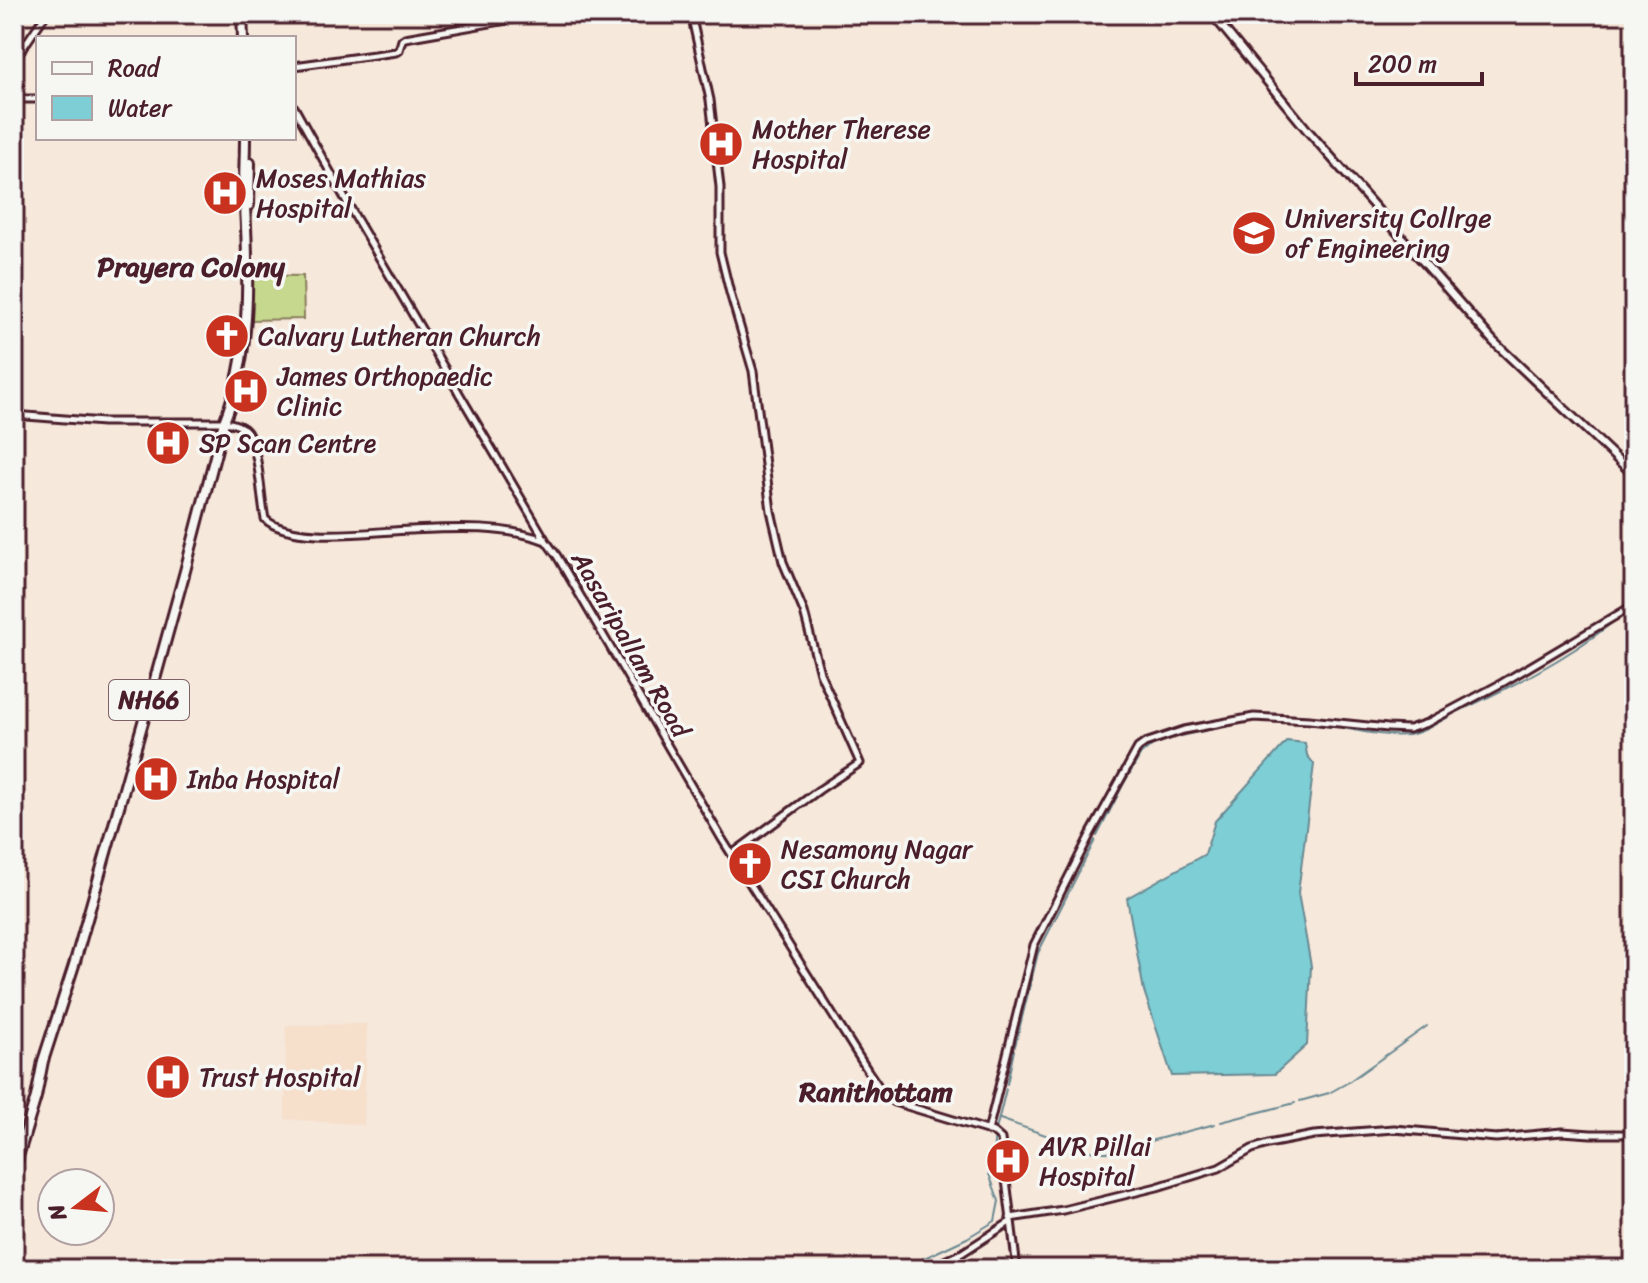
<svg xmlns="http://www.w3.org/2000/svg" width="1648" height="1283" viewBox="0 0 1648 1283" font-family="Sriracha,sans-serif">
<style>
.built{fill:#f6dfcb}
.green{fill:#c6d88d;stroke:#887c5c;stroke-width:2}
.water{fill:#7dced5;stroke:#698891;stroke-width:2}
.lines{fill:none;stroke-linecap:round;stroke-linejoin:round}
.stream{stroke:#698891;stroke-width:2}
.secondary-casing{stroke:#4a1f2b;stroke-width:11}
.primary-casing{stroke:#4a1f2b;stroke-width:12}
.highway-casing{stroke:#4a1f2b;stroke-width:14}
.secondary{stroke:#f6f6f2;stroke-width:5}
.primary{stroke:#f6f6f2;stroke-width:6}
.highway{stroke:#f6f6f2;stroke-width:8}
.labels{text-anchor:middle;stroke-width:7;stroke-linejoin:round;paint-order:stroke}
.shield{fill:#f6f6f2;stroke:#7e6067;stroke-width:2}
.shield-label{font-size:24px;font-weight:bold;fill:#4a1f2b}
.poi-label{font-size:26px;fill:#4a1f2b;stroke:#f6f6f2;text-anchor:start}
.street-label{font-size:26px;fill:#4a1f2b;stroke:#f6f6f2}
.neighbourhood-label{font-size:28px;font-weight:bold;fill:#4a1f2b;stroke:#f6f6f2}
</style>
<rect width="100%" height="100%" fill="#f6e8db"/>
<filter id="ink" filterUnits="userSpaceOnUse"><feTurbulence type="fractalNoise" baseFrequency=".0125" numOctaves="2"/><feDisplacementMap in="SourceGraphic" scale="16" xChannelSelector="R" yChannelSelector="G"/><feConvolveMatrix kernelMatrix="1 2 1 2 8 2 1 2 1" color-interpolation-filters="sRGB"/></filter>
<g filter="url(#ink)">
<path class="built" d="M367,1024L364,1125L285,1119L286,1025Z"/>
<path class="green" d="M249,275L303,276L304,319L248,320Z"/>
<path class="water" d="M1287,741L1305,743L1307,755L1314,764L1298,893L1311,966L1307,1045L1275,1074L1172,1076L1144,991L1127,898L1205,854L1215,821Z"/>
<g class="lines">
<path class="stream" d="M1617,620L1634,610
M1455,713C1511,687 1563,661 1612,623
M1311,724L1331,727
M1343,728C1364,732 1387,737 1408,735C1423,733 1437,723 1450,716
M1097,836L1123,785L1141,754L1153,745L1175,737L1256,720L1306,724
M1015,1046L1038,953L1095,840
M1007,1084L1014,1050
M1300,1101L1329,1093L1347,1083L1427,1026
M1000,1119L1094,1152H1108L1215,1124
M1221,1122L1295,1103
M996,1130L1006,1089
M901,1269L967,1238L995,1221L999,1201L989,1174L995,1137"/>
<g class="secondary-casing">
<path id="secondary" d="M691,14L710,100L720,187V252L730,293L753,371L771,511L783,562L804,612L820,673L860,763L819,790L732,854
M14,61L46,14
M294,66L396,52L399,50L402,40L405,38L542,14
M14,99H38
M294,107L353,213L546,541L557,556L722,839L868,1071L885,1096L894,1102L993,1132L1001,1139L1017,1269
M14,415L103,422H224C232,423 242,425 247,432C260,451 260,495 265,519C291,544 375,531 410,530C454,528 504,525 546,541
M988,1131L1034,945L1090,835L1138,748L1145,743L1184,730L1254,717L1309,720L1388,728L1409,729L1427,723L1502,683L1634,605
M1010,1218L1063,1210L1157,1187L1219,1168L1252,1149L1268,1144L1314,1135L1394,1129L1496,1138L1562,1132L1591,1134H1634
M927,1269L962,1253L1010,1222"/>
</g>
<g class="primary-casing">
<path id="primary" d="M1212,14L1308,131L1494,342L1634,475"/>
</g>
<g class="highway-casing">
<path id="highway" d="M242,14L243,38
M249,205L250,163
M14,1170L36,1097L43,1061L74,965L149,701L185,571L224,422C251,355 249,278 245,207C243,184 245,161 245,138"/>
</g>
<use href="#secondary" class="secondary"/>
<use href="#primary" class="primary"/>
<use href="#highway" class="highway"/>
</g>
</g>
<defs>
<g id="hospital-disc" transform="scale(2.3)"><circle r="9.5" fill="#c8321e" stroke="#f6f6f2"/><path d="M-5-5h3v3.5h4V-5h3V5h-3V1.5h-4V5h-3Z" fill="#fff"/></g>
<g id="university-disc" transform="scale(2.3)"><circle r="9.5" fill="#c8321e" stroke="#f6f6f2"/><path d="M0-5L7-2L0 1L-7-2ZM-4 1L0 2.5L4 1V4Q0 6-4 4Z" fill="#fff"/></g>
<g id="church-disc" transform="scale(2.3)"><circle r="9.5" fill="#c8321e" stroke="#f6f6f2"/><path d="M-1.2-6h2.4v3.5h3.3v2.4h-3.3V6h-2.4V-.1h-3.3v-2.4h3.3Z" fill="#fff"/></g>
</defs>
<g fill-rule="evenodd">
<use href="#hospital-disc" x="721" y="144"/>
<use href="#hospital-disc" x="225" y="193"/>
<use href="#university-disc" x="1254" y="233"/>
<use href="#church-disc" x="227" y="336"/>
<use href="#hospital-disc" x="246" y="391"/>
<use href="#hospital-disc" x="168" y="443"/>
<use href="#hospital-disc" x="156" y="779"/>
<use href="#church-disc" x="750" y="864"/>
<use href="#hospital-disc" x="168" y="1077"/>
<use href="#hospital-disc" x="1008" y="1161"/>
</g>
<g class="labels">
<rect class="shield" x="109" y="680" width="80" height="40" rx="6"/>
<g class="shield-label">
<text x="149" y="708">NH66</text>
</g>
<g class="poi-label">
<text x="752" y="138">Mother Therese<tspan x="752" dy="30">Hospital</tspan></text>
<text x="256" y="187">Moses Mathias<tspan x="256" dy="30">Hospital</tspan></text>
<text x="1285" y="227">University Collrge<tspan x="1285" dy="30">of Engineering</tspan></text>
<text x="258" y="345">Calvary Lutheran Church</text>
<text x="277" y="385">James Orthopaedic<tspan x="277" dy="30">Clinic</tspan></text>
<text x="199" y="452">SP Scan Centre</text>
<text x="187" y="788">Inba Hospital</text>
<text x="781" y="858">Nesamony Nagar<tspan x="781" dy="30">CSI Church</tspan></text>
<text x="199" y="1086">Trust Hospital</text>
<text x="1039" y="1155">AVR Pillai<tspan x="1039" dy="30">Hospital</tspan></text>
</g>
<g class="street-label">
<text transform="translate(631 644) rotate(60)" y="9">Aasaripallam Road</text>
</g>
<g class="neighbourhood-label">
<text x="191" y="276">Prayera Colony</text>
<text x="876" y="1101">Ranithottam</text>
</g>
</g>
<rect width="1648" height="1283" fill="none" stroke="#f6f6f2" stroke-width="48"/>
<rect x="24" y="24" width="1600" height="1235" fill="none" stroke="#4a1f2b" stroke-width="3" filter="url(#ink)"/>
<rect x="36" y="36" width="260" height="104" fill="#f6f6f2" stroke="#b1a0a2" stroke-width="2"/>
<rect x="52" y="62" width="40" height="12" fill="#f6f6f2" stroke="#b1a0a2" stroke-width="2"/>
<text x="108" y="76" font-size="24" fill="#4a1f2b">Road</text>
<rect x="52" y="96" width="40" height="24" fill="#7dced5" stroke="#b1a0a2" stroke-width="2"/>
<text x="108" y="116" font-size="24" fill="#4a1f2b">Water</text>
<g transform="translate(76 1207) rotate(254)"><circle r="38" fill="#f6f6f2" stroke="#b1a0a2" stroke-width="2"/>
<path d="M0-6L14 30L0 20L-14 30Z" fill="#c8321e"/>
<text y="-12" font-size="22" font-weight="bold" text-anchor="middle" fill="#4a1f2b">N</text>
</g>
<path d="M1356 72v12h126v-12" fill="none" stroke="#4a1f2b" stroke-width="4"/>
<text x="1368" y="72" font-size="24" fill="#4a1f2b" stroke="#f6f6f2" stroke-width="6" paint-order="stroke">200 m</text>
</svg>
